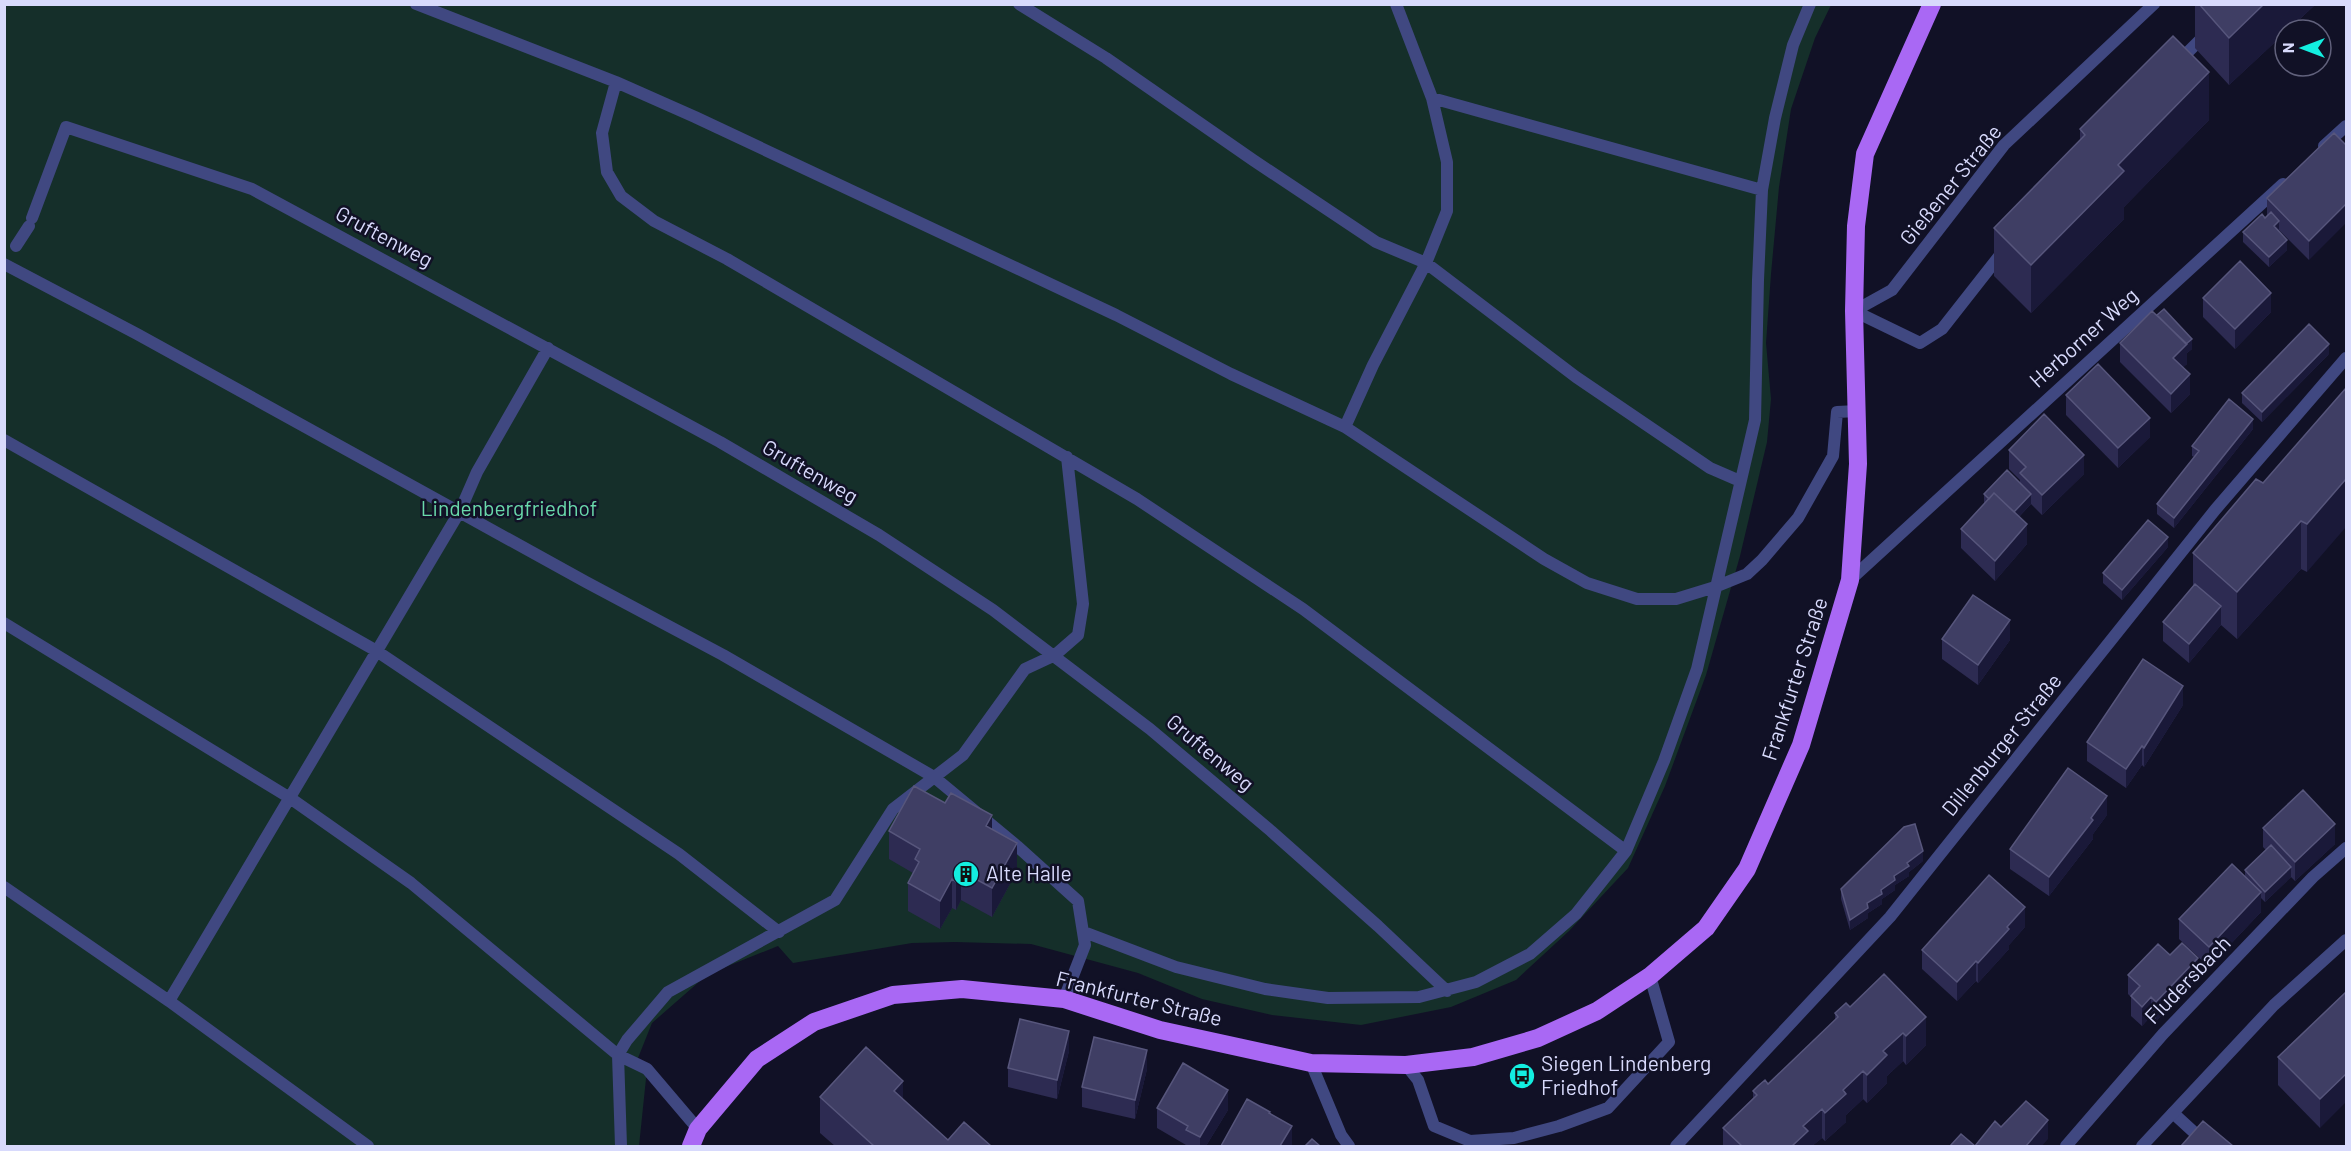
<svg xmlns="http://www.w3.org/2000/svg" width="2351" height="1151" viewBox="0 0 2351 1151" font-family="Barlow,sans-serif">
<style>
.green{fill:#152f2a}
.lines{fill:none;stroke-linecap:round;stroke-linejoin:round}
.lane{stroke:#404881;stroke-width:12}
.street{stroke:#404881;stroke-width:12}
.primary{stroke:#a968f4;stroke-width:18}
.wall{fill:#2d2b52}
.shaded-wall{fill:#1a1939}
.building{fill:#3f3e64;stroke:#57567c;stroke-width:1.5}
.labels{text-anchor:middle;stroke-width:5;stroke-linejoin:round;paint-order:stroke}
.street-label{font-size:21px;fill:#d8dafc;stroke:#111126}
.park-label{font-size:21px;fill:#69d8aa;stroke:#111126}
.poi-label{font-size:21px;fill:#d8dafc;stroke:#111126;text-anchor:start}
</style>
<rect width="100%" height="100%" fill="#111126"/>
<path class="green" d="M5,5H1831L1815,38L1791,109L1779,187L1771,274L1766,343L1771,399L1767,442L1740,556L1706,675L1665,786L1628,868L1569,931L1516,980L1451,1007L1361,1025L1272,1015L1202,999L1138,973L1031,944L955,942L912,943L793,963L778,946L708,974L652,1023L638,1058L647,1069L639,1146H5Z"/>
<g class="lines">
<path class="lane" d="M416,4L616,82L695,117L1116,315L1231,374L1345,427L1544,559L1587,583L1637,599H1676L1715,587L1747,574L1762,560L1798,518L1833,456L1837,412L1857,411
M1019,4L1106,58L1253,160L1376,242L1426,263L1576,377L1710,468L1740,481
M616,82L602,133L607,172L621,196L654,221L727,259L1137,499L1303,609L1626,851
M1432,98L1762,190
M32,218L66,127L252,189L720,442L879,535L993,610L1150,729L1271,831L1378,926L1447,991
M16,246L29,226
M4,264L137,334L586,582L723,655L934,777L1017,846L1078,901L1085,945L1064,999
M1345,427L1373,365L1426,263L1447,211V162L1432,98L1396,4
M4,440L375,650L679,854L779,932
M4,623L290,798L411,883L618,1055L647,1069L698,1129
M4,887L169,1001L368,1146
M1084,932L1176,967L1265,989L1328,998L1419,997L1476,982L1530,954L1576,914L1626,851L1664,761L1697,669L1755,420L1758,280L1762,190L1775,118L1793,45L1810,4
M169,1001L460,511L477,472L548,348
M1406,1065L1418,1080L1434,1126L1470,1141L1514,1138L1559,1126L1608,1108L1669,1042L1650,976
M2173,1113L2209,1146
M621,1146L618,1055L627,1040L668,992L835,900L893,809L963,755L1025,669L1055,655L1078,635L1083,604L1067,457"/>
<path class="street" d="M2177,63L2205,35
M2324,146L2346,126
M1854,311L1920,343L1942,329L2004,250
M1854,311L1892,290L2004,145L2154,4
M1850,580L2283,184
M1311,1063L1341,1135L1349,1146
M1676,1146L1890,917L2215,510L2346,358
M2066,1146L2163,1034L2313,877L2346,848
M2142,1146L2274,1005L2346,940"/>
<path class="primary" d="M691,1146L698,1129L757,1059L814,1022L893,995L962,989L1064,999L1160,1030L1311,1063L1406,1065L1473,1057L1538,1038L1597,1011L1650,976L1706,928L1747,869L1801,745L1850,580L1858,464L1854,311L1856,226L1865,154L1932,4"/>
</g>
<path class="wall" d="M2195,4H2316L2229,85L2195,48Z
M2209,120L2124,207V219L2031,313L1994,276V228L2080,141V129Z
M2334,133L2309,260L2279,230V231L2287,250L2269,267L2243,242V232L2267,216V198Z
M2203,298L2271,312L2235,349L2203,317Z
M2120,343L2192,349L2187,353V364L2183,367L2190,394L2171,413L2120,362Z
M2329,354L2262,422L2242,403V393Z
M2346,388L2307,572L2301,569L2237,639L2221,625L2189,663L2163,641V622L2193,587V553L2263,483Z
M2066,395L2150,437L2118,468L2066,415Z
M2253,429L2174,528L2157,514V504L2194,457L2192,456V446Z
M2009,450L2084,474L2042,515L2031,504L2019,517L2027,544L1995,581L1961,548V529L1984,504V494L2020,482V480L2009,469Z
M2168,547L2122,600L2103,583V573Z
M1942,639L2010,640L1978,685L1942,659Z
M2183,705L2144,767L2142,765L2126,788L2087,761V742Z
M2107,815L2093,834V839L2049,896L2010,869V849Z
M2263,828L2335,844L2295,881L2291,877L2265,902L2261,898V912L2209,967L2179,939V919L2245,876V870L2266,850L2263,847Z
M992,829L1017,871L992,917L961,900L956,910L952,908L940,929L908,911V883L913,873L889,859V831Z
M1923,861L1909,872V876L1895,885V890L1882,899V904L1868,913V918L1850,930L1841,899V889Z
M2025,927L2009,945V949L1978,983L1976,981L1957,1001L1922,969V950Z
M2170,955L2198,978L2156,1021L2151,1016L2142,1026L2131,1016V997L2128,994V975Z
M1884,974L1926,1045L1906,1065L1903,1061L1887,1076V1083L1867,1103L1863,1099L1846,1115V1122L1825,1141L1822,1138L1812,1146H1723V1128L1753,1098V1091L1768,1084L1835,1020V1013L1850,1007Z
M2346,992L2320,1128L2278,1085V1057Z
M1069,1051L1057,1099L1008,1087V1068Z
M1147,1069L1135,1119L1082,1107V1087Z
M820,1097L903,1099L948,1140L991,1146H835L820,1133Z
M1157,1108L1228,1110L1206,1146H1186V1145L1157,1128Z"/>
<path class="shaded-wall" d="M2264,4H2316L2288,30H2285V33L2229,85V38Z
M2209,72V120L2124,207V219L2031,313V265L2118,165Z
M2346,204V223L2309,260V241Z
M2279,221V231L2274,236V226Z
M2287,240V250L2269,267V257Z
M2271,293V312L2235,349V329Z
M2192,339V349L2187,353V364L2173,377V358Z
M2329,344V354L2262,422V412Z
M2190,374V394L2171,413V394Z
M2150,418V437L2118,468V448Z
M2253,419V429L2174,528V518Z
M2084,455V474L2042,515V495Z
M2346,479V527L2307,572V524Z
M2031,494V504L2009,527V517Z
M2301,521V569L2237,639V592Z
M2027,524V544L1995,581V561Z
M2168,537V547L2122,600V590Z
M2221,606V625L2189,663V644Z
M2010,620V640L1978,685V665Z
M2183,686V705L2144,767V748Z
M2142,746V765L2126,788V769Z
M2107,796V815L2093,834V839L2049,896V877Z
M992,815V844L986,826Z
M2335,824V844L2295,881V862Z
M1017,843V871L992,917V888Z
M1923,851V861L1909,872V876L1895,885V890L1882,899V904L1868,913V918L1850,930V920L1907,863Z
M2291,867V877L2265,902V892Z
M961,871V900L956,910V882Z
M952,879V908L940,929V901Z
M2261,892V912L2209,967V947Z
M2025,907V927L2009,945V949L1978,983V963L2007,927Z
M2198,958V978L2156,1021V1002Z
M1976,961V981L1957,1001V982Z
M2151,997V1016L2142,1026V1007Z
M1926,1017V1045L1906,1065V1036Z
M1069,1031V1051L1057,1099V1080Z
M1903,1033V1061L1887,1076V1083L1867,1103V1075L1883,1051Z
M1147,1050V1069L1135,1119V1100Z
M1863,1071V1099L1846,1115V1122L1825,1141V1113L1843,1090Z
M2346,1074V1102L2320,1128V1099Z
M903,1081V1116L894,1091Z
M1228,1090V1110L1206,1146H1200V1137Z
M1822,1109V1138L1812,1146H1792L1803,1126Z
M2048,1120V1139L2042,1146H2026Z
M1292,1126V1145L1291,1146H1280Z"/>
<path class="building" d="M2199,4H2264L2229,38Z
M2173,36L2209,72L2118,165L2124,171L2031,265L1994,228L2085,135L2080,129Z
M2334,133L2346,145V204L2309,241L2267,198Z
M2271,212L2279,221L2274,226L2287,240L2269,257L2243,232L2262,214L2265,218Z
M2240,261L2271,293L2235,329L2203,298Z
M2164,309L2192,339L2186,344L2157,315Z
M2152,311L2187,344L2173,358L2190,374L2171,394L2120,343Z
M2309,324L2329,344L2262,412L2242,393Z
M2098,364L2150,418L2118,448L2066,395Z
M2346,388V479L2307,524L2301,521L2237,592L2193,553L2256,479L2263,483Z
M2229,399L2253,419L2174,518L2157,504L2199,451L2192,446Z
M2044,414L2084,455L2042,495L2020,473L2026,467L2009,450Z
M2007,470L2031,494L2014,512L1994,493L1989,499L1984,494Z
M1994,493L2027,524L1995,561L1961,529Z
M2148,520L2168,537L2122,590L2103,573Z
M2195,584L2221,606L2189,644L2163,622Z
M1973,595L2010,620L1978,665L1942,639Z
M2143,659L2183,686L2144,748L2142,746L2126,769L2087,742Z
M2068,768L2107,796L2091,818L2093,820L2049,877L2010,849Z
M914,786L945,803L951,793L992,815L986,826L1017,843L992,888L961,871L956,882L952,879L940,901L908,883L919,862L915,859L920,849L889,831Z
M2303,790L2335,824L2295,862L2263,828Z
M1915,824L1923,851L1907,863L1909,866L1894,876L1895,880L1881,890L1882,894L1867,903L1868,908L1850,920L1841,889L1904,827Z
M2271,845L2291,867L2265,892L2245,870Z
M2232,864L2261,892L2209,947L2179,919Z
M1989,875L2025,907L2007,927L2009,929L1978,963L1976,961L1957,982L1922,950Z
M2182,943L2198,958L2156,1002L2151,997L2142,1007L2131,996L2140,986L2128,975L2158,944L2170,955Z
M1884,974L1926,1017L1906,1036L1903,1033L1883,1051L1887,1055L1867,1075L1863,1071L1843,1090L1846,1094L1825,1113L1822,1109L1803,1126L1808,1131L1792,1146H1742L1723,1128L1757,1095L1753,1091L1758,1086L1765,1080L1768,1084L1838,1017L1835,1013L1846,1003L1850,1007Z
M2346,992V1074L2320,1099L2278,1057Z
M1020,1019L1069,1031L1057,1080L1008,1068Z
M1094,1037L1147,1050L1135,1100L1082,1087Z
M866,1047L903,1081L894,1091L948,1140L964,1122L991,1146H874L820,1097Z
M1183,1063L1228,1090L1200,1137L1186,1130L1188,1126L1157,1108Z
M1247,1099L1270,1112L1269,1113L1292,1126L1280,1146H1221Z
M2026,1101L2048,1120L2026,1146H1950L1961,1134L1975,1146L1995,1121L2001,1127Z
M2203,1121L2233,1146H2181Z
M1312,1139L1320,1146H1305Z"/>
<defs>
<g id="building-disc" transform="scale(1.35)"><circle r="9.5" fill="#13eee0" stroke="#111126"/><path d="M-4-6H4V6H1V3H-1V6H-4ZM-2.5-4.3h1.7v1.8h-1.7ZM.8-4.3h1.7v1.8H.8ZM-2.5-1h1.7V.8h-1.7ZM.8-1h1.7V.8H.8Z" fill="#111"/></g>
<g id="bus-disc" transform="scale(1.35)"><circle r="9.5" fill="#13eee0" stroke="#111126"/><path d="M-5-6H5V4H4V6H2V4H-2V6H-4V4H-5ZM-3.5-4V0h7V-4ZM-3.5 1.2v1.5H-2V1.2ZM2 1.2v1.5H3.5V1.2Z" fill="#111"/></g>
</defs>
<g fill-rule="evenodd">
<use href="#building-disc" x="966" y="874"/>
<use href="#bus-disc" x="1522" y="1076"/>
</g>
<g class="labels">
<g class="street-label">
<text transform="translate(1951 185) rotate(-51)" y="7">Gießener Straße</text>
<text transform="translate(384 237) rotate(28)" y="7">Gruftenweg</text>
<text transform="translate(2084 338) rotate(-42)" y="7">Herborner Weg</text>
<text transform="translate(810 472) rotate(30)" y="7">Gruftenweg</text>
<text transform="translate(1795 679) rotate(-72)" y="7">Frankfurter Straße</text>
<text transform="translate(2002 745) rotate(-51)" y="7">Dillenburger Straße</text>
<text transform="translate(1210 753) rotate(40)" y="7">Gruftenweg</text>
<text transform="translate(2188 980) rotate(-46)" y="7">Fludersbach</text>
<text transform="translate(1139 999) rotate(14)" y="7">Frankfurter Straße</text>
</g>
<g class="park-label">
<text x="509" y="516">Lindenbergfriedhof</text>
</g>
<g class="poi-label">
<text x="986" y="881">Alte Halle</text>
<text x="1541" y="1071">Siegen Lindenberg<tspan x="1541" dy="24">Friedhof</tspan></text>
</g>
</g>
<rect width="2351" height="1151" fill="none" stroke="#d8dafc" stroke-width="12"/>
<g transform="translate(2303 48) rotate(270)"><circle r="28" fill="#111126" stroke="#61617c" stroke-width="1.5"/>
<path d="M0-4.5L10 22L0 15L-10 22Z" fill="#13eee0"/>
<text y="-9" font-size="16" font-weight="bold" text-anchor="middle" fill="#d8dafc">N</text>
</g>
</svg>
